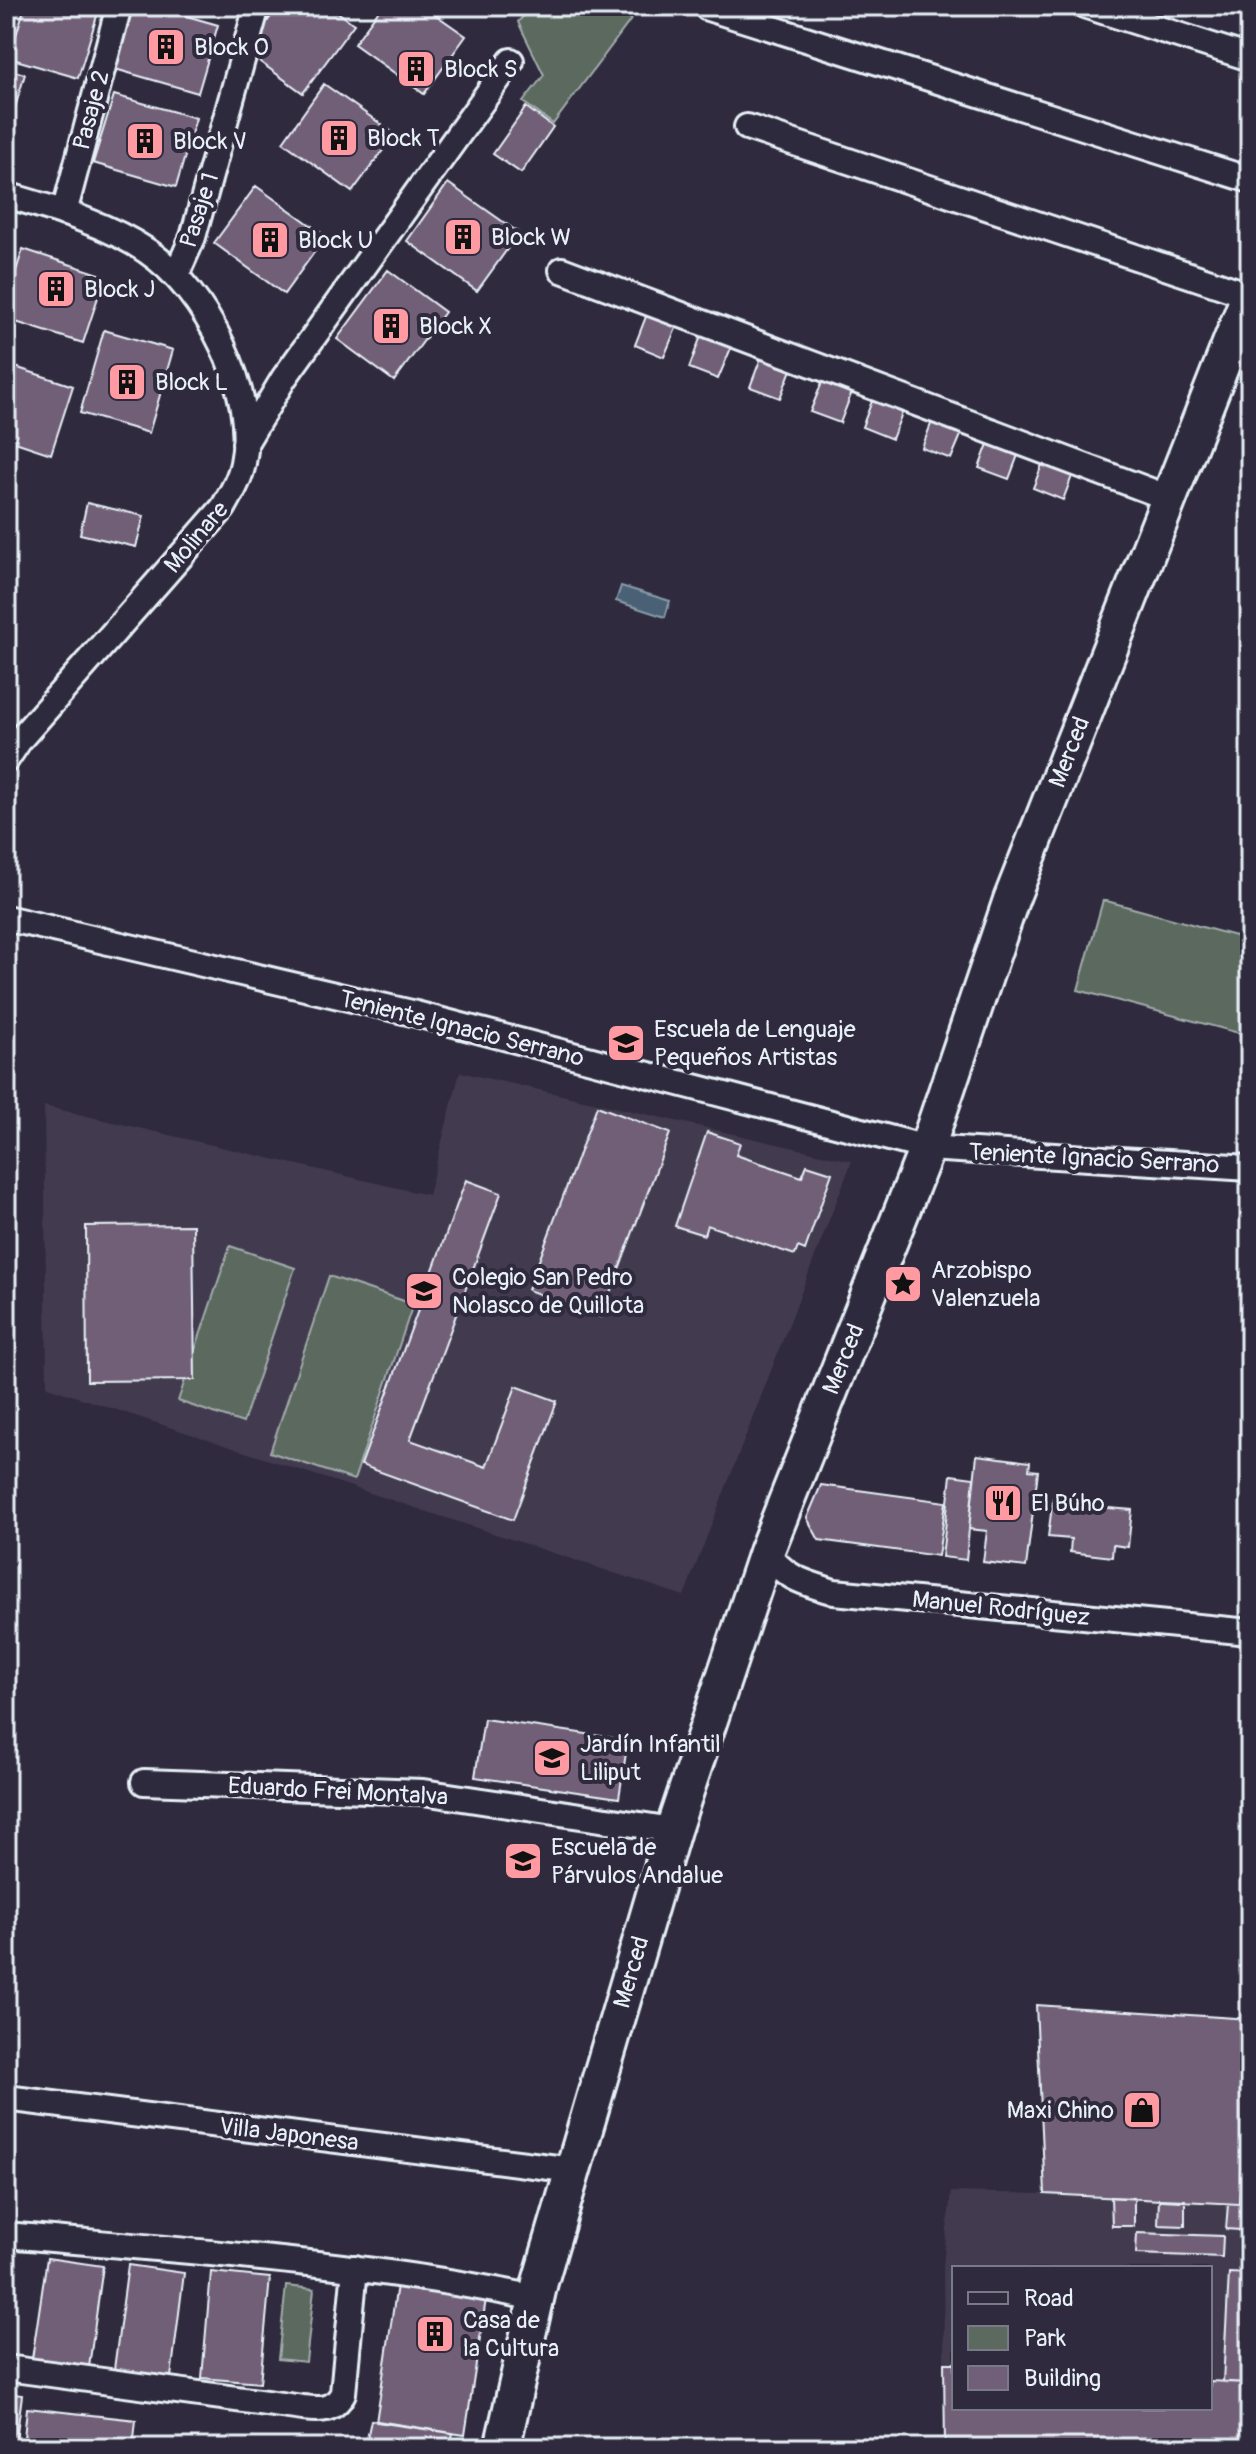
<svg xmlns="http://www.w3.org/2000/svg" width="1256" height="2454" viewBox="0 0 1256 2454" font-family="Pangolin,sans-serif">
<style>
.built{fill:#433a4f;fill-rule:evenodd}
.green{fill:#5b695f;stroke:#a2adac;stroke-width:2}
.water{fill:#4a6175;stroke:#899ba9;stroke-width:2}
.building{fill:#715e78;stroke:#e8f1f8;stroke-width:2}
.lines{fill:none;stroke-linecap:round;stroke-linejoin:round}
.minor-casing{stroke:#e8f1f8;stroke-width:30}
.secondary-casing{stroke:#e8f1f8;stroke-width:40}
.minor{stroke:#2f2a3d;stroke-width:24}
.secondary{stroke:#2f2a3d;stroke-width:34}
.labels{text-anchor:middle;stroke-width:8;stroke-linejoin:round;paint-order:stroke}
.poi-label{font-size:24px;fill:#e8f1f8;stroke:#2f2a3d;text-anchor:start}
.street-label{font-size:24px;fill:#e8f1f8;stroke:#2f2a3d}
</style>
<rect width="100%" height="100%" fill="#2f2a3d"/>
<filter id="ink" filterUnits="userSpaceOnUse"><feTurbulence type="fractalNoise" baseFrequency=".0125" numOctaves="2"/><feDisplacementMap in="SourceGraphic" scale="16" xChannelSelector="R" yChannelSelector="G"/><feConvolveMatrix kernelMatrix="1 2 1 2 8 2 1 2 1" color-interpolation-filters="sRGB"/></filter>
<g filter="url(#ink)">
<path class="built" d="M460,1072L852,1161L684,1596L47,1387L44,1106L428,1195Z
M1036,2005L1250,2019V2117H1243L1239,2204H1228L1226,2229L1240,2230L1239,2259L1250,2260V2448H945L943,2265L951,2192L1045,2194ZM954,2268H1210V2408H954Z"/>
<path class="green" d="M532,6H641L553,124L523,102L544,75L518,22Z
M1103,900L1250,940V1036L1078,990Z
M230,1246L295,1268L243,1423L178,1401Z
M329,1276L413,1304L354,1480L270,1452Z
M286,2286L314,2289L306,2362L278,2359Z"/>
<path class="water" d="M621,586L670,601L665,617L616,601Z"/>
<path class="building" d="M25,6H100L78,78L9,58Z
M133,6H152L218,25L198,93L115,69Z
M279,6H329L354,24L303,93L245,51Z
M382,6H423L466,36L424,94L354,44Z
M6,69L25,74L6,138Z
M324,84L395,134L352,192L283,142Z
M114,95L196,118L176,187L93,163Z
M526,107L553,127L521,173L493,154Z
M448,183L519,233L477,291L407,241Z
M256,186L326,236L284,294L214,243Z
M23,249L105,276L83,343L6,319V302Z
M388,270L445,312L394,381L337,339Z
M647,314L677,326L664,357L635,345Z
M104,330L173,350L149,433L80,413Z
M701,336L731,348L718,379L689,368Z
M762,355L792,367L780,398L750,387Z
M6,364L73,386L51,454L6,439Z
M823,380L852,392L840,423L810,412Z
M874,396L904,408L892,439L862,427Z
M934,416L964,428L951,459L922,448Z
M991,436L1021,447L1009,479L979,468Z
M1045,457L1075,468L1063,500L1033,488Z
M87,503L144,516L136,547L80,534Z
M597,1106L670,1133L601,1317L528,1290Z
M707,1132L740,1143L736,1155L802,1177L807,1165L832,1173L805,1250L798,1247L795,1255L707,1225L704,1235L675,1226Z
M466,1180L501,1193L410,1440L486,1467L516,1386L557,1401L513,1520L361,1465Z
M193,1225L195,1380L87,1381L86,1226Z
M977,1455L1030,1462L1029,1470L1038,1471L1026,1567L983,1562L987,1531L969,1529Z
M951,1475L974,1478L966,1560L942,1557Z
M821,1485L946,1502L938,1556L819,1540L807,1518Z
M1053,1497L1078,1500L1077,1509L1097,1511V1507L1132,1510L1128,1547L1113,1545L1112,1557L1070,1552L1071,1539L1048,1537Z
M484,1719L628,1740L619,1798L475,1777Z
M1036,2005L1250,2019V2085H1245L1239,2204L1045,2194Z
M1111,2197L1134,2198V2226H1112Z
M1159,2199L1185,2200V2226L1158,2225Z
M1228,2204H1250V2260L1239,2259L1240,2230L1226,2229Z
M1137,2233L1223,2236L1222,2257L1136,2254Z
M47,2258L103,2266L89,2367L32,2359Z
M128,2265L184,2273L171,2377L114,2369Z
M211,2272L270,2278L260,2383L202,2378Z
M1229,2273L1250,2274V2383L1223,2382Z
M397,2285L486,2299L465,2435L376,2422Z
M944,2363H954V2408H1210V2381L1250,2383V2448H945Z
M6,2393L22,2395L15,2448H6Z
M27,2408L136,2420L133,2448H23Z
M371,2420L453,2433L450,2448H392L366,2444Z"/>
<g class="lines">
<g class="minor-casing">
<path id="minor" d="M1087,6L1250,58
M708,8L1250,180
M747,127L1249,295
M6,195C53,209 106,223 147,251C205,290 258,393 243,463C240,479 231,494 223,508L20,739L6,760
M64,213L119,6
M562,270L1169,498
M176,275L193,237L257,6
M245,443L284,378L511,61
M6,918L416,1014L927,1148L1250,1168
M766,1552C786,1579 803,1582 834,1592L1250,1632
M144,1782L423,1792L673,1830
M6,2098L573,2170
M6,2235C183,2251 362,2262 536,2298
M6,2368L303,2408C321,2410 334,2411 343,2393L355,2268"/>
</g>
<g class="secondary-casing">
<path id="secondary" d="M502,2448L540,2282L673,1830L766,1552L927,1148L1011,900L1250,293"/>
</g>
<use href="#minor" class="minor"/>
<use href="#secondary" class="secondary"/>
</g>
</g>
<defs>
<g id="building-square" transform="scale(2)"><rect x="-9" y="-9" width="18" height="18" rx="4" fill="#ff9aa2" stroke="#2f2a3d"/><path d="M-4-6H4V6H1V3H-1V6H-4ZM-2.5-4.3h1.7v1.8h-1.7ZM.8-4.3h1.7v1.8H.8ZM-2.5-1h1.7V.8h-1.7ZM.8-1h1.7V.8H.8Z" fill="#111"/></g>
<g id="school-square" transform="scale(2)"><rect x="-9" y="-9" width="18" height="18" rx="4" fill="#ff9aa2" stroke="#2f2a3d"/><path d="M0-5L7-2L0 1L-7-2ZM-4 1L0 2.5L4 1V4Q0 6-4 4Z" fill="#111"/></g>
<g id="sight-square" transform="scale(2)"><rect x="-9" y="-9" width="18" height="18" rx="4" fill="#ff9aa2" stroke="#2f2a3d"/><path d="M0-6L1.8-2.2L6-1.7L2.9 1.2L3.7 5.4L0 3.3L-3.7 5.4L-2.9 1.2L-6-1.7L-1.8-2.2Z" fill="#111"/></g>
<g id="restaurant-square" transform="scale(2)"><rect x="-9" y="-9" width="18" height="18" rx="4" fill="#ff9aa2" stroke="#2f2a3d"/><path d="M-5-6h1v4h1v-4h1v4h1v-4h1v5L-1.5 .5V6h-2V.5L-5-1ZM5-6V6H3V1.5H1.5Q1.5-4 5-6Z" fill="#111"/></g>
<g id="shop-square" transform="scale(2)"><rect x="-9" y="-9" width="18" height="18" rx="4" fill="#ff9aa2" stroke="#2f2a3d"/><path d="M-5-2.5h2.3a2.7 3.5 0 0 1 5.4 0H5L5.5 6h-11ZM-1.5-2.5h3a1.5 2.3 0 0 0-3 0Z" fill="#111"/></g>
</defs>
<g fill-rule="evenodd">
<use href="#building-square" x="166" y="47"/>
<use href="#building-square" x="416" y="69"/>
<use href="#building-square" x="339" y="138"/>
<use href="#building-square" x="145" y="141"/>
<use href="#building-square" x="463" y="237"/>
<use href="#building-square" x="270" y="240"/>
<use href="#building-square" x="56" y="289"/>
<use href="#building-square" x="391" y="326"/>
<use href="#building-square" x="127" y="382"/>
<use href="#school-square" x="626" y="1043"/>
<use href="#sight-square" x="903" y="1284"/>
<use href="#school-square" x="424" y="1291"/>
<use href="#restaurant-square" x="1003" y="1503"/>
<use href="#school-square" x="552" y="1758"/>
<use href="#school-square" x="523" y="1861"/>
<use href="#shop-square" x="1142" y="2110"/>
<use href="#building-square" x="435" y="2334"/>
</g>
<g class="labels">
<g class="poi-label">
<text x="194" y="55">Block O</text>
<text x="444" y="77">Block S</text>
<text x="367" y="146">Block T</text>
<text x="173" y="149">Block V</text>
<text x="491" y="245">Block W</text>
<text x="298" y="248">Block U</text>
<text x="84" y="297">Block J</text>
<text x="419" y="334">Block X</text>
<text x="155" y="390">Block L</text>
<text x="654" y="1037">Escuela de Lenguaje<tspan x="654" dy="28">Pequeños Artistas</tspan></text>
<text x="931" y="1278">Arzobispo<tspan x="931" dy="28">Valenzuela</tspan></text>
<text x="452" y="1285">Colegio San Pedro<tspan x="452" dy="28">Nolasco de Quillota</tspan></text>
<text x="1031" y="1511">El Búho</text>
<text x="580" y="1752">Jardín Infantil<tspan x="580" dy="28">Liliput</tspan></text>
<text x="551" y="1855">Escuela de<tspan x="551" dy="28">Párvulos Andalue</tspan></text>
<text x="1114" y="2118" text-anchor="end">Maxi Chino</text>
<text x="463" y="2328">Casa de<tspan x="463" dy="28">la Cultura</tspan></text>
</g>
<g class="street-label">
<text transform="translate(91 110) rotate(-75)" y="8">Pasaje 2</text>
<text transform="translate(199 210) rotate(-72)" y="8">Pasaje 1</text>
<text transform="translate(196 537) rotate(-50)" y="8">Molinare</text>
<text transform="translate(1069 752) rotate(-69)" y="8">Merced</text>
<text transform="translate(462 1028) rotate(14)" y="8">Teniente Ignacio Serrano</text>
<text transform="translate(1094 1158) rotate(3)" y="8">Teniente Ignacio Serrano</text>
<text transform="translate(843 1359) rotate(-68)" y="8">Merced</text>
<text transform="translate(1001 1608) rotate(6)" y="8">Manuel Rodríguez</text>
<text transform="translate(338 1791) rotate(3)" y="8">Eduardo Frei Montalva</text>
<text transform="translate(631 1972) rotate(-74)" y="8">Merced</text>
<text transform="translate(289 2134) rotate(7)" y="8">Villa Japonesa</text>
</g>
</g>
<rect width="1256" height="2454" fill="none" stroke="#2f2a3d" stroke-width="32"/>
<rect x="16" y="16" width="1224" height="2422" fill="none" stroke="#e8f1f8" stroke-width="3" filter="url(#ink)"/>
<rect x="952" y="2266" width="260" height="144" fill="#2f2a3d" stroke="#797a88" stroke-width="2"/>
<rect x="968" y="2292" width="40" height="12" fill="#2f2a3d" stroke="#797a88" stroke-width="2"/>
<text x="1024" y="2306" font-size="24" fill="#e8f1f8">Road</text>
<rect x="968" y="2326" width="40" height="24" fill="#5b695f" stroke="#797a88" stroke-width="2"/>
<text x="1024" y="2346" font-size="24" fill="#e8f1f8">Park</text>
<rect x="968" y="2366" width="40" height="24" fill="#715e78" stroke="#797a88" stroke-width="2"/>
<text x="1024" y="2386" font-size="24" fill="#e8f1f8">Building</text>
</svg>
